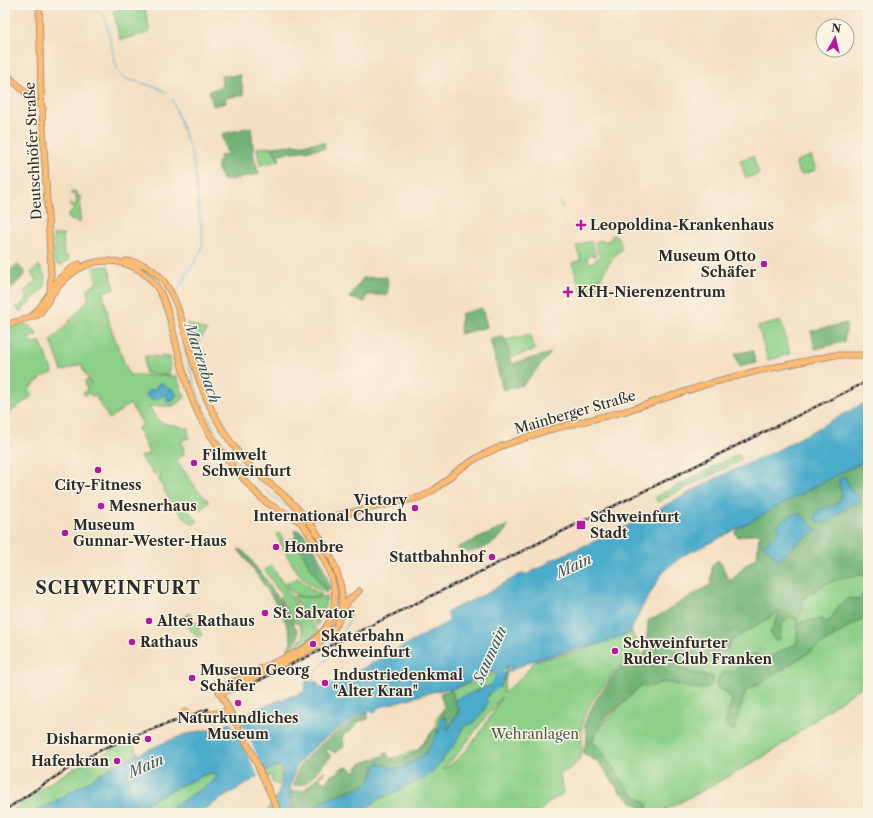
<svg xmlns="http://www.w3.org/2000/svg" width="873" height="818" viewBox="0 0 873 818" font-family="'Libre Caslon Text',serif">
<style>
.green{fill:#8bcf88;stroke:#5b7d5a;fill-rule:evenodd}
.forest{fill:#70b274;stroke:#4e6e50}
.water{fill:#4cabcb;stroke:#3c6b7b}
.pier{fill:#f4dfc2}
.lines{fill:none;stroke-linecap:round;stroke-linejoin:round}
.stream{stroke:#4cabcb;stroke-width:1}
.river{stroke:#4cabcb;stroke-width:7}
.major-casing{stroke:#908576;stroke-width:7}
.major{stroke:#febb71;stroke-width:5.5}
.rail-casing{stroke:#2b2b2b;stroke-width:2.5}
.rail{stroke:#fcf5e5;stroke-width:1;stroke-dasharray:3;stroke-linecap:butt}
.major-bridge-casing{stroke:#908576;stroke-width:7;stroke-linecap:butt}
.major-bridge{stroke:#febb71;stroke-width:5.5}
.poi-dot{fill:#b5179e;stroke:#fcf5e5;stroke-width:1.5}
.labels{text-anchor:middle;stroke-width:3;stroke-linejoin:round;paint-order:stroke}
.street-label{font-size:14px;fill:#2b2b2b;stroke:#fcf5e5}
.poi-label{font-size:14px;font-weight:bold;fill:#2b2b2b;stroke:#fcf5e5;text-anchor:start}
.park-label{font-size:14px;fill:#485c47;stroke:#fcf5e5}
.water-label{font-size:15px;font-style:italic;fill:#375863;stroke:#fcf5e5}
.district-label{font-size:18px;font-weight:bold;letter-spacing:1px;fill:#2b2b2b;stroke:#fcf5e5}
</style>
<rect width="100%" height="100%" fill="#fcf5e5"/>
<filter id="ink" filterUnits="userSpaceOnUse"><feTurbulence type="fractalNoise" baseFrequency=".025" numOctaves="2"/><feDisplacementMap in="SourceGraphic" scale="8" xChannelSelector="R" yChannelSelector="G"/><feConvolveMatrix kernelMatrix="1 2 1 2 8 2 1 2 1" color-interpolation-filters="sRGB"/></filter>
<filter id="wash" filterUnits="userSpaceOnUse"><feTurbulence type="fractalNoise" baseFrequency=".012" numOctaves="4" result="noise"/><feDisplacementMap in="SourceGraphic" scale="16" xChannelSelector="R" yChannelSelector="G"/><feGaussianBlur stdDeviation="0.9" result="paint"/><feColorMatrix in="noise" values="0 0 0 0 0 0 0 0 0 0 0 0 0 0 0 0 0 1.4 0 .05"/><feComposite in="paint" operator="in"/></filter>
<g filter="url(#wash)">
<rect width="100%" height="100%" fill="#f4dfc2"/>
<path class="green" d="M135,5H144L150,32L120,40L113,11Z
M272,147L278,161L260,165L257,148Z
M753,156L759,174L746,178L740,160Z
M811,156L816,170L804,174H800L796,164L797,161Z
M72,192H77V196H80V223L68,219V214L74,210L73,208L70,206V202L71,205H76V202H77L75,194H70Z
M53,235H63L64,256H68L69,260L61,265L56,264L54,260Z
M614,235L619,238L622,248C610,261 598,276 597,294L583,297L572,263L581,260L576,246L591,241L596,255L594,256L590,255L587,259L589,263H593L596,259L600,258L595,242L603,240L604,242L612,239L611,236Z
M39,265L45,277L44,288L21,311H19L15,307L17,308L28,297L24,292L36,280L31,273Z
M108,266L115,288L103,292L110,326L129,375L176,376L185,398L173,406H149C152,411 154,416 158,420C166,427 177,423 185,429L188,427L189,438L182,440L184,454L177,461L195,487L209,502L201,510L195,504L188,510L198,521L193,525L177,510L179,508L176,505L174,506L170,501L158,478L161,476L159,472L155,475L140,457L149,453L138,428L143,424L130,404L109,419L95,395L92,396L90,393L85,396L83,393L87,390L85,381L88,380L91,385L81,364L62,371L51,340L68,323L88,300V288L97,283L92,267Z
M781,321L790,354L768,360L758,327Z
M187,323L207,331L193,348Z
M23,324C30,326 35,328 37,335L29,338L31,344L40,341L53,373L44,376L29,389L33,395L5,416V329Z
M530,334L535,350L511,357L506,340Z
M145,356L170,357L169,375L145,373Z
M739,454L742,460L657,502L655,497Z
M281,533L283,541L296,538L318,579L327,592L326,593C298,582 289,559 276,534Z
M868,546V683C835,702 806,729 774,750C739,772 701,791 665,810L657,813H650L630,792L589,740L607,720L640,686Z
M271,565L301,612L318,631L304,644L320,632L327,639L316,648L301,656L298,648L299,647L297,646L300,639L303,640V632L298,623H295L279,598L282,596L278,588L277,589L265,570Z
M298,578L310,588L322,595C315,598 299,598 293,593C289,591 287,587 284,583C290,580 293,581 298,578Z
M293,596L315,598L327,596L325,606L317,626L304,613Z
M189,613L200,627L198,629L202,635L197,638L182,619Z
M632,632L641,654C636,658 629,659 625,662C614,669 590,702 585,714C574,741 596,758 560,774L563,793L547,804L538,813H266L278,794L279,789L292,791L291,796L293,799L374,767L385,760L396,757L399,759V756L417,750L437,726L436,720L446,705L450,689L468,684L475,683L508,667L503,691L504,693L523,676L535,661L580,651ZM501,697C489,721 466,758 442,770L459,752Z
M131,740L138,754L113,766L71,792L33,813H9L45,786L78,766Z
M273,767H277L281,771V776L278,785L272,782L271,774L268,778L265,772Z
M209,773L216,774V778L214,781L163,813H127L172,789Z"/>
<path class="forest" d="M240,75L244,95L225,98L226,103L213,106L209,91L222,87L221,76Z
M251,127L254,157L259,174L224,181L218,169L217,162L220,161V156L227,154L222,134Z
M324,142L325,148L278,154L280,160L278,161L272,147Z
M17,264L26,273L11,289L5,283V276Z
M387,277L388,295H367L365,302L349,298L363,278Z
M482,308L487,327L460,334L461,314Z
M847,323L844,342L815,349L811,331Z
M504,336L511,364L551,353L523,385L503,390L490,340Z
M752,350L756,363L739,367L735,354Z
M868,460V583L863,575L844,577L826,584L803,598L802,611L797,622L790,616L782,624L780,639L775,641L770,633L780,611L731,641L727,649L707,658L700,665H687L677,668C688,673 702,673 713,677V684C699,695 681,684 665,682C661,682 657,685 653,686C649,687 644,687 640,686L627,699L605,719L592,741L601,750L630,792L648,805L647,813L620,792L604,769L599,763L583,753C584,749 586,743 587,738C587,733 584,729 585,724C587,711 609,679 619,669C627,661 639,661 646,651L648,620L655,618L711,584L712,565L718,560L722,565L727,578L732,580L745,565L757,557L759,537L761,536L758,533L738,537L735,533L739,527L844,471Z
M508,525C502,542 474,558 457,548Z
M294,530C309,528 328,575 330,588L327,592C313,573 300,553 294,530Z
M238,549C251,553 253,568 263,575L298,631C299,641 295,646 287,650L291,643C293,622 252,567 238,549Z
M868,583V615L756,686L746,690L734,730L724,725L732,700L724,690L719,689L716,685L722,672H735L749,655L757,654L764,660L797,643V623L819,619H823V624L827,621L829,622L840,604L849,598L860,600Z
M450,690L453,692L454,702L459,709L449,729L446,730L443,720L442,713L444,707L440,693Z
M366,713L368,714V719L358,722L350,732L343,734L344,746L335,753L328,749L326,752L332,756C329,759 325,762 322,765C314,774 307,787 294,786C295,780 296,774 299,768C311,747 346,727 366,713Z
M437,727C442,746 419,761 407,772L377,764L374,766L371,777L366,784L328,798L304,812L295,810L293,806V791L304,790L324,771V773L319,779L325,783L330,776L339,772V770L342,768L350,767L353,771H355L360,764L385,755V753H387C389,759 393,760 399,762L418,751Z"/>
<path class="water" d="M159,383H162L169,389C173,389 175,391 177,394L172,402L167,401V396L164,395C157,398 152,405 146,394L149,390H155L157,385Z
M868,401V460L844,471L714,541L684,555L671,565L661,575L641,609L630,633L599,644L534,660L507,672L501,686L499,688L497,687L489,694L488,696L485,698L488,703L483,712L473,724L467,725L462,729L456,743L443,759L435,770L424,778L378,800L358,813H307C319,801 336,796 352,791C356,789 362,788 366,785C374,779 373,768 379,761V765H386L389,768L397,769H400L425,754L438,733L440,726V718L442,717L446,718L448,730L460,710L455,703L456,699L491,685L494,681L511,669L509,666L450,690V688C425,693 401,701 377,708L375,713L369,711L365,712C344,726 314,742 299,763C294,770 293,778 291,786C290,795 290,804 294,813H280L277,802L283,772L280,767L275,766L198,813H163L214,781L217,776L216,773H209L190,781L127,813H33L71,792L113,766L161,744L183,735L223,726L239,719L255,709L304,692L306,681L317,682L319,687H321L347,677L450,621L447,612L494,590L495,588L521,574L526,575L548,563L549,561L614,533L718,477L778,450Z
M842,477H845L853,494L860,496V502L847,507L828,522L821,523L816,520L815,515L818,510C827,507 843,507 841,492C840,487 839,484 839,479Z
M793,514H801L817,531L798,542L781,559L778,560C774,554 768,551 763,545C771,538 780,535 778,524Z"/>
<path class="pier" d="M239,718L265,772L267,773L257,778L258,777L255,769L231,723Z"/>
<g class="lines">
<path class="stream" d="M84,5L101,12L105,18L117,69L122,76L126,79L156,87L167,93
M172,99L191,152L194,166L203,241L201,251L175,295
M560,200L562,207
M177,317C188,369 204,427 242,467C255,481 270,494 285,506
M298,531L314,565L330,586
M312,682L314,674L328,658L349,621L350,611L348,607"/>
<path class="river" d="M494,687L504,661"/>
</g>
</g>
<g filter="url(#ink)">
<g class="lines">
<g class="major-casing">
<path id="major" d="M39,5L41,93L51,272L50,290
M5,73L43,109
M126,261C132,262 138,263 144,265C178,281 184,332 194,364C201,388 210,410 223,430C231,443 240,456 250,466C262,479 277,488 289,500C316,525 351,578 340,617C332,643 295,657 272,669C255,677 238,686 220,694
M32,316C36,311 41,307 44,301C56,283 59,275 79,264
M5,325L38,315C44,310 47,302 51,295C71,269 95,253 129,265C142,270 153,280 160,292C166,303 169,315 172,327C179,355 185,384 197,411C213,444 236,472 261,498C273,510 291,512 302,524C309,531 313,541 318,549C341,587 344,622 303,649L218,689L252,753L279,813
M307,521L349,513L421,497L434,490L458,470L480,456L502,446L548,430L626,411L714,382L757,371L835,355H868
M344,609L348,601L359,591
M193,717L230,711"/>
</g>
<use href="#major" class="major"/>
<g class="rail-casing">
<path id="rail" d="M256,682L868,381
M5,810C38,789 68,766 103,749C137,732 174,723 208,709"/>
</g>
<use href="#rail" class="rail"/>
<g class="major-bridge-casing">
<path id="major-bridge" d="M183,711L193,717"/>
</g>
<use href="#major-bridge" class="major-bridge"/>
</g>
</g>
<g class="poi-dot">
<path d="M579 219h4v4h4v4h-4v4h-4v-4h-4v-4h4z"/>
<circle cx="764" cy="264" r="4"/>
<path d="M566 286h4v4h4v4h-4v4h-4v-4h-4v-4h4z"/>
<circle cx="194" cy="463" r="4"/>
<circle cx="98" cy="470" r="4"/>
<circle cx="101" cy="506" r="4"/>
<circle cx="415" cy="508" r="4"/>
<rect x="576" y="520" width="10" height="10" rx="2"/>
<circle cx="65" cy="533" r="4"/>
<circle cx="276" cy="547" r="4"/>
<circle cx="492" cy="557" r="4"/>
<circle cx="265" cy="613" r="4"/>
<circle cx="149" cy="621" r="4"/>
<circle cx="132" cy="642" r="4"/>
<circle cx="313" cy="644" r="4"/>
<circle cx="615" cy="651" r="4"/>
<circle cx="192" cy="678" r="4"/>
<circle cx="325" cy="683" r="4"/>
<circle cx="238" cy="703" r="4"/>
<circle cx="148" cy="739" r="4"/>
<circle cx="117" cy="761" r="4"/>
</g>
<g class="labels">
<g class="street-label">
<text transform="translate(33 151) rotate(-93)" y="5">Deutschhöfer Straße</text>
<text transform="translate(575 412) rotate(-16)" y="5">Mainberger Straße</text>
</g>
<g class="poi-label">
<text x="590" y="230">Leopoldina-Krankenhaus</text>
<text x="756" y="261" text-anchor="end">Museum Otto<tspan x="756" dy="16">Schäfer</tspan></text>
<text x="577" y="297">KfH-Nierenzentrum</text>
<text x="202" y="460">Filmwelt<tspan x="202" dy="16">Schweinfurt</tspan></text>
<text x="98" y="490" text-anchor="middle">City-Fitness</text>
<text x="407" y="505" text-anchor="end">Victory<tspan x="407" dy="16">International Church</tspan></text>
<text x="109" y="511">Mesnerhaus</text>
<text x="590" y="522">Schweinfurt<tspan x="590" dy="16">Stadt</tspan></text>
<text x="73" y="530">Museum<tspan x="73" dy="16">Gunnar-Wester-Haus</tspan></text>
<text x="284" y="552">Hombre</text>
<text x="484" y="562" text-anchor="end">Stattbahnhof</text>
<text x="273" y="618">St. Salvator</text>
<text x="157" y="626">Altes Rathaus</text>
<text x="321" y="641">Skaterbahn<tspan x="321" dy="16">Schweinfurt</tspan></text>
<text x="140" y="647">Rathaus</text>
<text x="623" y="648">Schweinfurter<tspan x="623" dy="16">Ruder-Club Franken</tspan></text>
<text x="200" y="675">Museum Georg<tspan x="200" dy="16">Schäfer</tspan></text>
<text x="333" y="680">Industriedenkmal<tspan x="333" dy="16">"Alter Kran"</tspan></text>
<text x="238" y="723" text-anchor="middle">Naturkundliches<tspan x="238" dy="16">Museum</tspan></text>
<text x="140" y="744" text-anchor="end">Disharmonie</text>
<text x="109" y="766" text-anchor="end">Hafenkran</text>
</g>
<g class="park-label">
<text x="535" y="739">Wehranlagen</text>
</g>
<g class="water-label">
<text transform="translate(202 363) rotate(72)" y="5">Marienbach</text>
<text transform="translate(574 566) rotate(-25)" y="5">Main</text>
<text transform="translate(490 655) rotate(-66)" y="5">Saumain</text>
<text transform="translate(146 766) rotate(-24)" y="5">Main</text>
</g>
<g class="district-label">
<text x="118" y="594">SCHWEINFURT</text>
</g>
</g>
<rect width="873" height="818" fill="none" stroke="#fcf5e5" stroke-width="20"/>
<g transform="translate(835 38) rotate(8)"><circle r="19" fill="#fcf5e5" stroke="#a8a49b"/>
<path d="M0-3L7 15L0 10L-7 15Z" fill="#b5179e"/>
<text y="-6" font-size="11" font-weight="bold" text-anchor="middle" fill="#2b2b2b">N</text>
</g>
</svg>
